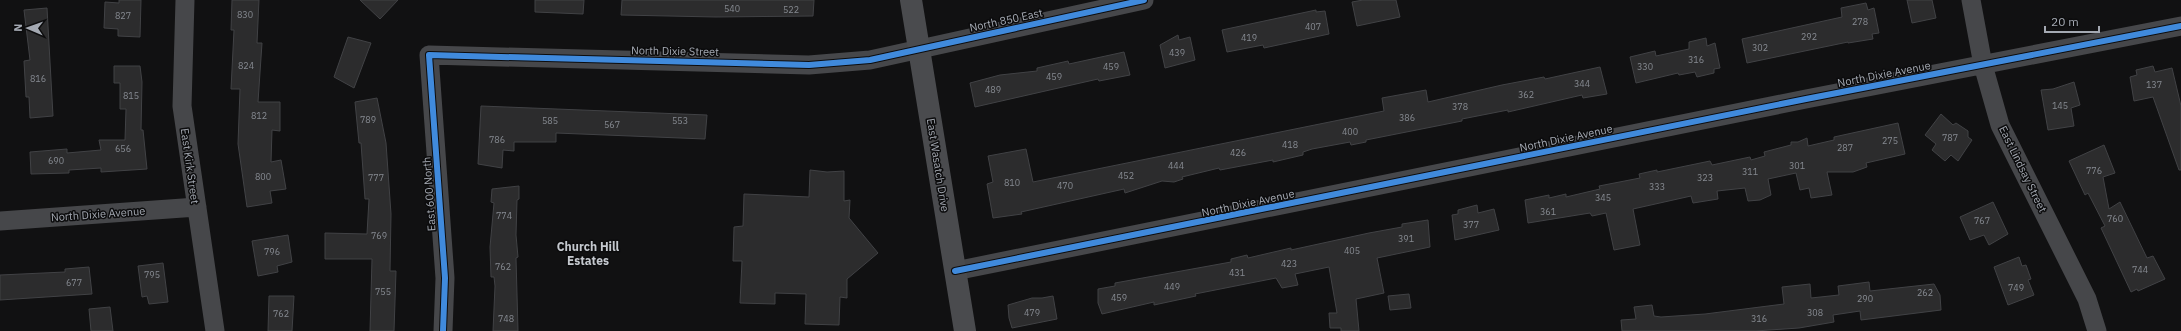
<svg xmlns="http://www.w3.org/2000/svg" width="2181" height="331" viewBox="0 0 2181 331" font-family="'IBM Plex Sans',sans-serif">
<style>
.building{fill:#2c2c2d;stroke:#414245}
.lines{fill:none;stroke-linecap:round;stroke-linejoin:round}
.street{stroke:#46474a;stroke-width:19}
.secondary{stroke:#4a4b4e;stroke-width:22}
.cycleway-casing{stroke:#0c0c0d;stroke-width:8}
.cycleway{stroke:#408adc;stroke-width:6}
.labels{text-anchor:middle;stroke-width:3;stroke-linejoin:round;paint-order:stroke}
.number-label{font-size:9px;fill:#868a91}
.street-label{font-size:11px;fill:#a4a9b2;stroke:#0c0c0d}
.neighbourhood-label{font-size:12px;font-weight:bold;fill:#c4c8ce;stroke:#0c0c0d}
</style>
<rect width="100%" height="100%" fill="#111112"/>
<path class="building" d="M119,0H141L140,37L118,36V29L104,28L105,2L119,3Z
M232,0H259L257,43H262L258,102H280V131L272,130L271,162L281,160L286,189L270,191L272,203L247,207L238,144L240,89H231L234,30H231Z
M360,0H398L380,19Z
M535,0H584L583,14L535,12Z
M622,0H814L813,16L716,17L621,15Z
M1363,0H1396L1400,17L1357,26L1352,2Z
M1907,0H1932L1936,18L1912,23Z
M1866,3L1868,10L1874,8L1879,33L1872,34L1873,39L1848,43V42L1747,63L1742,39L1842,17L1841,8Z
M47,8L53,116L30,118L29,97H26L24,61L30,60L24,10Z
M1316,10V12L1325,11L1329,34L1264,48L1263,45L1227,52L1222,30Z
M1178,35L1179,40L1190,37L1195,60L1165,68L1160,45Z
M348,37L371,43L354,88L334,77Z
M1706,38L1707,46L1715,43L1720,68L1714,69V73L1697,77L1695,72L1679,75L1678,73L1636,83L1630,57L1655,51L1656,56L1689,49V42Z
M1124,52L1130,75L1099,81L1098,79L975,107L970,83L1000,75L1037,71V68L1068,61L1069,64Z
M114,66H140L142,82L141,130H143L147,169L101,172V168L69,170V173L31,174L30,152L67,149V153L101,150L99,140H125L126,109H120V83H114Z
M2153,66L2155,72L2172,68L2181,106V170H2179L2153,97L2134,101L2130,77L2137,75L2136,70Z
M1600,67L1607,94L1583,98L1582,95L1508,112V110L1462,119V121L1366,140V142L1351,145L1350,142L1312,149L1303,152V155L1273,162V160L1220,170L1219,168L1182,177L1183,179L1174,182L1162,181L1125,193L1124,189L1021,212L1022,214L993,218L987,184L993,182L988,156L1026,149L1033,182L1384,111L1382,98L1426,90L1428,102L1502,85L1544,77L1545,79Z
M2074,82L2080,105L2071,108L2074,126L2048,130L2041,90L2053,89Z
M377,98L386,143L391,214L390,271H396L394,331H370L372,259H325V233L367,234L369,199H365L361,143H359L355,102Z
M481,106L707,115L705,139L556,133V142H514V151L503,150L502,168L478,164Z
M1941,114L1953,125L1956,123L1968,131V137L1972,140L1958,161L1951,155L1945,161L1932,150L1936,144L1925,135Z
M1898,123L1905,154L1866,163L1867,167L1853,172H1827L1832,195L1811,198L1809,188L1800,190L1796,173L1768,179L1771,195L1760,200L1748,201L1745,188L1717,191L1718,199L1693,203L1691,196L1633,209L1640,245L1614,250L1606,213L1592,216L1590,213L1528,223L1525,200L1549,195V198L1566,194V197L1600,189L1599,186L1640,178L1639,174L1657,170V172L1710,161L1712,165L1750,157L1751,160L1765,156L1764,152L1791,145V142H1798L1807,138L1808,146L1834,140V137Z
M2104,145L2115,173L2103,177L2109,209L2120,202L2147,258L2153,256L2165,279L2138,291L2137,289L2131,292L2101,228L2105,226L2088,193L2085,195L2069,161Z
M810,170L827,172L844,171V201L850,200L849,218L878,253L847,279V298L840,297L839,325L805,324L806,294L775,293V304L740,303L742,261H733L734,227L743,226L744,194L809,197Z
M519,186V199L517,200L516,235L518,257L516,258L518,331H493L495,286L494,277H491L490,247L494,203L491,202L492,189Z
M1993,202L2008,234L1989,245L1984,235L1970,240L1960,217Z
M1477,205L1478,213L1494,209L1499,230L1455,240L1452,215L1458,214V210Z
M1428,220L1430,247L1377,258L1384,293L1356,299L1359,331H1341V328H1330L1329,313H1337L1329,267L1295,274L1298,285L1282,288L1276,278L1195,294L1196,296L1154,305V302L1102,314L1098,303V289L1115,286V283L1231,262V259L1247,255L1248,258L1291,248V250L1369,233L1402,227V224Z
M288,235L292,262L277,266L278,272L258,276L252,241Z
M2019,257L2022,266L2026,265L2031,279L2028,280L2034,295L2008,305L1994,267Z
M163,263L168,302L149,304L147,296L142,297L138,266Z
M89,267L92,294L0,300V275L65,272V269Z
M1869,282L1870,291L1934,284L1940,295L1941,310L1861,320L1860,311L1833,315L1834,322L1799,328L1755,331H1622L1621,320L1636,319L1634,307L1652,305L1654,316L1661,317L1705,314L1784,304L1782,287L1810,284L1811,298L1839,295L1838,286Z
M1409,294L1411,308L1390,310L1388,296Z
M269,296H294L292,331H268Z
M1053,296L1057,319L1012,328L1009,318L1008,305L1032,298H1042Z
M110,307L113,331H91L89,309Z"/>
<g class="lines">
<path class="street" d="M185,0L182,106L215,331
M1971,0L1983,65L2000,125L2087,299L2097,331
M0,221L197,207
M955,271L1806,99L2181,26
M443,331L445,278L429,55L809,65L870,60L1144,0"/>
<path class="secondary" d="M911,0L965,331"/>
<g class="cycleway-casing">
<path id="cycleway" d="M955,271L1806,99L2181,26
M443,331L445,278L429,55L809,65L870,60L1144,0"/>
</g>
<use href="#cycleway" class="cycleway"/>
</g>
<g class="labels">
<g class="number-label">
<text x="732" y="12">540</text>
<text x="791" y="13">522</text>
<text x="245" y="18">830</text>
<text x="123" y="19">827</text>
<text x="1860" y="25">278</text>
<text x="1313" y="30">407</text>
<text x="1809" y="40">292</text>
<text x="1249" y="41">419</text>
<text x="1760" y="51">302</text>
<text x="1177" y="56">439</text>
<text x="1696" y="63">316</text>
<text x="246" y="69">824</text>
<text x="1111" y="70">459</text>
<text x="1645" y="70">330</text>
<text x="1054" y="80">459</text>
<text x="38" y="82">816</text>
<text x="1582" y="87">344</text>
<text x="2154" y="88">137</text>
<text x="993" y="93">489</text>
<text x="1526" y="98">362</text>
<text x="131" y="99">815</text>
<text x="2060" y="109">145</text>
<text x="1460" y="110">378</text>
<text x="259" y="119">812</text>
<text x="1407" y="121">386</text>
<text x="368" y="123">789</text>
<text x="550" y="124">585</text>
<text x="680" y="124">553</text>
<text x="612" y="128">567</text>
<text x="1350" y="135">400</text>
<text x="1950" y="141">787</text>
<text x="497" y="143">786</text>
<text x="1890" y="144">275</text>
<text x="1290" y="148">418</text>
<text x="1845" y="151">287</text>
<text x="123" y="152">656</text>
<text x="1238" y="156">426</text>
<text x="56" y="164">690</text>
<text x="1176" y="169">444</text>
<text x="1797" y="169">301</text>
<text x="2094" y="174">776</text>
<text x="1750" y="175">311</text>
<text x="1126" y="179">452</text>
<text x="263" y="180">800</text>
<text x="376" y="181">777</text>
<text x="1705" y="181">323</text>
<text x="1012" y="186">810</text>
<text x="1065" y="189">470</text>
<text x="1657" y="190">333</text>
<text x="1603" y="201">345</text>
<text x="1548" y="215">361</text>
<text x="504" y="219">774</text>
<text x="2115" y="222">760</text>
<text x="1982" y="224">767</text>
<text x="1471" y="228">377</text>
<text x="379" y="239">769</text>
<text x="1406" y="242">391</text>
<text x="1352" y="254">405</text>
<text x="272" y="255">796</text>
<text x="1289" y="267">423</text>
<text x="503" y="270">762</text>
<text x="2140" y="273">744</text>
<text x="1237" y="276">431</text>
<text x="152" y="278">795</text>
<text x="74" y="286">677</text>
<text x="1172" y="290">449</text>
<text x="2016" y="291">749</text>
<text x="383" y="295">755</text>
<text x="1925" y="296">262</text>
<text x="1119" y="301">459</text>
<text x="1865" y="302">290</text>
<text x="1032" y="316">479</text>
<text x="1815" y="316">308</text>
<text x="281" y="317">762</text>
<text x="506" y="322">748</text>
<text x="1759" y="322">316</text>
</g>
<g class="street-label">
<text transform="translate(1006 20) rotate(-12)" y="4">North 850 East</text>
<text transform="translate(675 51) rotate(1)" y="4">North Dixie Street</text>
<text transform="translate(1884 74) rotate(-11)" y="4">North Dixie Avenue</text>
<text transform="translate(1566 138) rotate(-12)" y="4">North Dixie Avenue</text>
<text transform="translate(938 165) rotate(81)" y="4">East Wasatch Drive</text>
<text transform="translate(190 166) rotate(82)" y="4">East Kirk Street</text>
<text transform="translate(2023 169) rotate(64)" y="4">East Lindsay Street</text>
<text transform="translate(429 194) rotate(-94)" y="4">East 600 North</text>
<text transform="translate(1248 203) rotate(-12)" y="4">North Dixie Avenue</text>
<text transform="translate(98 214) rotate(-4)" y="4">North Dixie Avenue</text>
</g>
<g class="neighbourhood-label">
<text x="588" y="251">Church Hill<tspan x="588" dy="14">Estates</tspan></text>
</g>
</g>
<g transform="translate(28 28) rotate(272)" stroke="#0c0c0d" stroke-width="3" paint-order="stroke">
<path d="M0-3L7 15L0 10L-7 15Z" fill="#a4a9b2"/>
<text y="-6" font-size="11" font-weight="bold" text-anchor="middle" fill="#a4a9b2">N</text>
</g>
<path d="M2045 26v6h54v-6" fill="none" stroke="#a4a9b2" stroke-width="2"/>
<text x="2051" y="26" font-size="12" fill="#a4a9b2" stroke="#0c0c0d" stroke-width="3" paint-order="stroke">20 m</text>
</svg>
